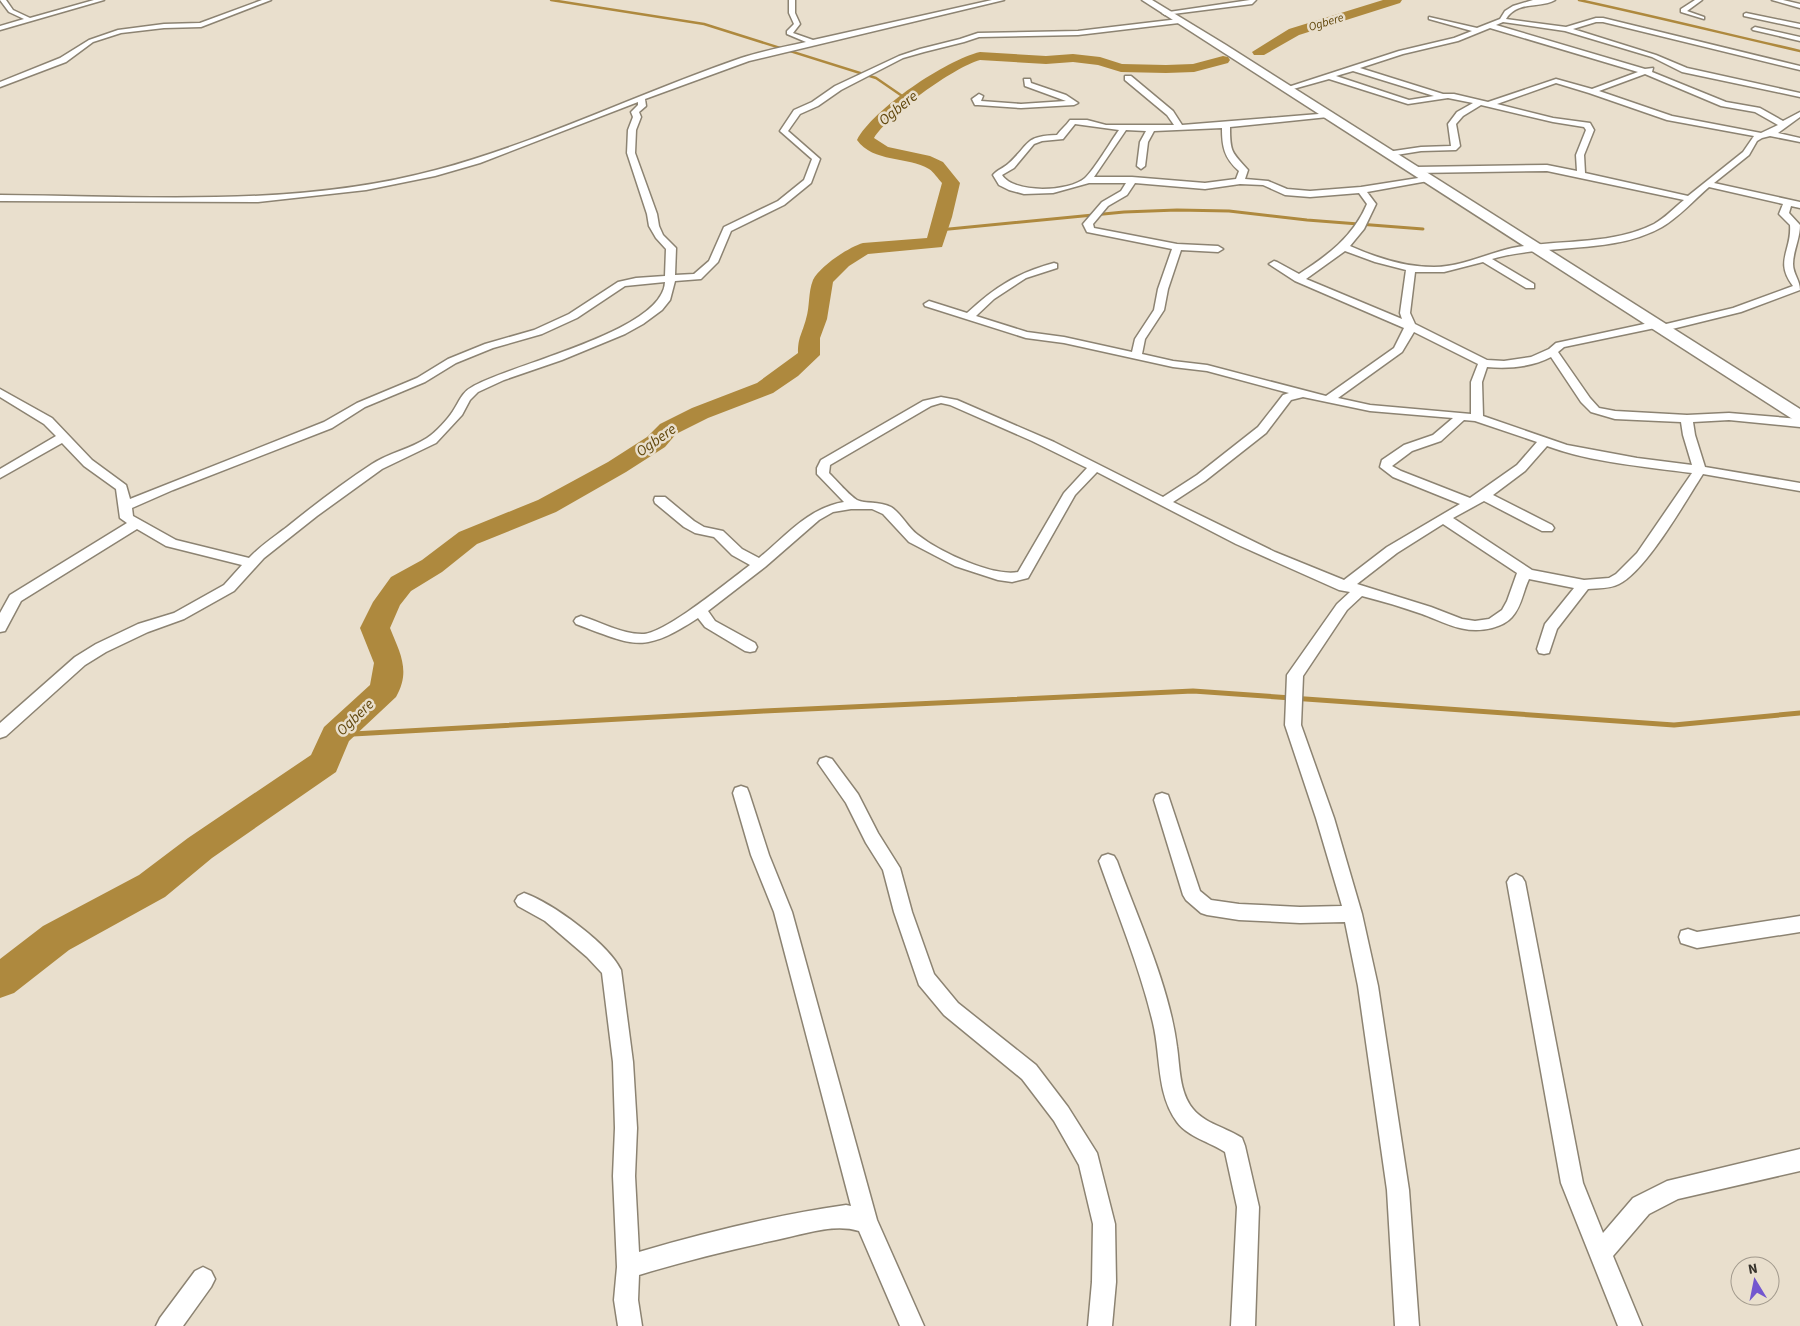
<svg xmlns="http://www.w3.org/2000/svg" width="1800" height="1326" viewBox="0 0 1800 1326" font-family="'Source Sans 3',sans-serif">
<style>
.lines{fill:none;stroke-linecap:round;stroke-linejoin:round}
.stream-far2{stroke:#ae893e;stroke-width:2.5}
.stream-far1{stroke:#ae893e;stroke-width:3}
.stream{stroke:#ae893e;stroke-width:5}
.river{fill:#ae893e;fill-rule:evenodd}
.minor-casing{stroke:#8c8372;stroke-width:3}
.secondary-casing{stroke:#8c8372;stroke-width:3}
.minor{fill:#fff;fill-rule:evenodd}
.secondary{fill:#fff;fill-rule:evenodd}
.labels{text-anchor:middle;stroke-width:5;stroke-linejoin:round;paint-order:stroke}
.far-water-label{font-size:12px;font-style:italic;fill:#61470c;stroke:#e9dfcd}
.water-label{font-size:15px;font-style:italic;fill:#61470c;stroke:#e9dfcd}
</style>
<rect width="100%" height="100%" fill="#e9dfcd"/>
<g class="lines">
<path class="stream-far2" d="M551,0L704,24L876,78L908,100
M1579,0C1653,16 1726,34 1800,51"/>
<path class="stream-far1" d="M939,230L1124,212L1177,210L1229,211L1307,220L1423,229"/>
<path class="stream" d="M335,735L764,711L1193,691L1674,725L1800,713"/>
<path class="river" d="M1383,0H1402L1400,3L1299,35L1264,55H1254L1252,52L1289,29Z
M980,52L1046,56L1073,54L1100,57L1122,64L1166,65L1193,64L1223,56L1228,57L1230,60L1228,63L1194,72L1166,73L1121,72L1098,65L1073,62L1046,64L980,60C954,67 888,115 874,138L888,147L930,156L943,162L960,183L952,217L942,247L868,254L849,266L833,282L827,319L820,338V355L798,376L773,393L708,418L676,434L665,447L626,472L556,512L477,544L442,572L411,591L400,605L390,628C400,653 411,671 396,697L349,741L336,772L212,858L165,897L69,950L14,993L0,998V959L43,926L139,875L188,838L311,755L324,727L370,685L374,663L360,628L373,602L391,577L422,560L459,532L538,500L608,462L647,437L660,424L692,408L757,383L798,353C798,337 802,334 806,319C810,307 808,292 813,280C820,266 849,247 863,243L927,238L942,183C938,179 934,172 929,169C908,156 873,163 857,140C873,109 946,60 980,52Z"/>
<g class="minor-casing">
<path id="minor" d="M0,0H6L13,10L30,18L94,0H104L0,30V26L24,19L9,12Z
M262,0H271L201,27L164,28L121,33L93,42L66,62L0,87V82L60,58L89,40L118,30L164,24L200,23Z
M789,0H795V13L800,24L793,33L813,40L992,0H1004L749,61L645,99L646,106L639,112L641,117L636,130L635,153L657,214L659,226L663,235L676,248L675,275L694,274L709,261L724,227L778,201L804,180L812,159L780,131L794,110L812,102L835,86L899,56L920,49L960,39L978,33L1078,31L1179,19L1182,21L1179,23L1078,35L979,37L964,42L924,52L903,58L841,90L818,106L800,114L788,131L820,159L811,183L784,205L731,231L718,262L701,279L675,281L670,300L662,310L643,324L625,334L562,360L504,380L478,392L470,400L462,415L436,443L382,469L317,516L264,558L234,591L184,619L148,632L106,652L85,665L6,736L0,738V723L75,657L96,644L138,624L174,613L224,585L242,565L166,546L137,529L21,601L5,631L0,632V613L10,595L127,523L120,518L116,489L84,466L62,443L0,478V469L56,436L44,424L0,397V389L52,418L92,460L126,485L130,499L324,422L357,403L417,378L448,359L485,344L534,330L569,314L618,282L636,278L665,276L666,249L656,238L649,226L647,214L627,153L628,130L633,117L631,112L638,105V102L480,163L435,176L366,190L258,202L0,201V195C144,196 295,208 436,170C541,142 639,93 741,58C762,51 784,47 806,42L787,34V31L794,24L789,13ZM665,282C663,332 510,364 472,387C462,392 459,402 453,411C448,419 436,432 427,438C410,449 389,453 372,464C343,483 314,505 287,527C274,537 260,546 249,558L176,540L133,516L132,508L173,490L332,428L365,407L425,382L456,363L493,348L542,334L577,318L625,286Z
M1250,0H1256L1252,4L1165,15L1162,13Z
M1533,0H1555C1540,9 1518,0 1506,19L1566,27L1596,18H1603L1800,66V70L1603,22H1596L1573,29L1656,55L1687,68L1800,93V97L1682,72L1652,57L1565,31L1503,22L1496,25L1645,69L1653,68L1652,72L1726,102L1760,108L1783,121L1800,112V117L1778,133L1800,138V142L1770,136L1762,138L1757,141L1749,155L1714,183L1800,202V208L1791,206L1789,213L1800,225C1800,239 1793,251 1793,264C1793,274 1800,280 1800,290L1741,312L1664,331L1660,330V327L1564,347L1558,352L1590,398L1599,408L1615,411L1687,415L1729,413L1800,419V427L1729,420L1693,422L1695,435L1705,467L1800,483V491L1703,474C1685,502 1646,571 1619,584C1610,589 1598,588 1588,589L1557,629L1549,653L1544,654L1539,653L1537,649L1545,624L1574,588L1529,579C1523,591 1522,606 1512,617C1507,623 1499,626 1492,628C1465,635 1446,623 1422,614C1402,607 1382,601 1362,596L1347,610L1303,676L1301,725L1334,818L1362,914L1378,986L1409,1190L1419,1326H1395L1387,1190L1358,986L1345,922L1300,923L1239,920L1207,915L1201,913L1186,900L1183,895L1154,800L1156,795L1162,793L1168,795L1200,891L1211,900L1239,904L1300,907L1342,906L1316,818L1285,725L1287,675L1337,604L1350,592L1339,590L1236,544L1097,472L1075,495L1028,578L1012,582L998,580L955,566L909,542L883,514L872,509H851L833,512L819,520L765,567L708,611L715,621L755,643L757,647L755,651L750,652L745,651L705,627L698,618C643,654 635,646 576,624L574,621L576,618L581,616C601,622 623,635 644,634C667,632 730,580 750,565L732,555L714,537L695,533L684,527L655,503L654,500L655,497H665L694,521L704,527L723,531L742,549L759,558C786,536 808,508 844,502L817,474V468L821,460L923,401L941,397L957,400L1054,442L1163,497L1197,475L1258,427L1283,395L1289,393L1207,371L1173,367L1064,343L1026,338L925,306L924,304L929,301L967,313C995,287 1017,273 1054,263L1057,264V268L1026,278L994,299L976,316L1027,332L1064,337L1132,352L1135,339L1154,310L1158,289L1172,249L1087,232L1083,224L1102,202L1121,191L1126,183H1089L1053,193L1024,194L1009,190L999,185L993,175C997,170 1004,168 1009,163C1030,144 1024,136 1057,135C1061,129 1066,126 1070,120H1087L1106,125H1174L1167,115L1125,80V76H1131L1173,111L1182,125L1331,113L1332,115L1328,117L1230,127C1230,153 1232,152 1248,170L1245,179L1268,181L1287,189L1310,191L1361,187L1431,176L1432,178L1428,181L1367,192L1376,204L1364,229L1350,246C1377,258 1404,267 1434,267C1461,267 1486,254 1512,248C1558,239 1610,246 1654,224C1665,218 1674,208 1684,200L1547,171L1416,173L1412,170L1416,167L1547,165L1577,171L1576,155L1586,130L1584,127L1553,122L1481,105L1463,116L1456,124L1460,146L1456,150L1421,151L1390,156H1387V152L1421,147L1451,146L1448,124L1457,112L1473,103L1448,98L1408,104L1329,79L1286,91L1282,89L1399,51L1454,38L1472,31L1429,19V17L1477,28L1500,19L1505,11L1513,6ZM1490,28L1638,72L1592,89L1556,79L1488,102L1454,94H1443L1360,68L1403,54L1458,41ZM1353,71L1434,96L1409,100L1336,76ZM1645,74L1721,106L1755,112L1778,125L1761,133L1672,116L1599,91ZM1556,83L1589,93L1667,120L1754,136L1743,152L1688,196L1585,173L1584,155L1594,130L1590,123L1553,118L1497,104ZM1075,124L1119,130C1111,141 1094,170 1085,178C1069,192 1014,194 1002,175L1014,168L1034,144L1042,141L1063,139ZM1222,128C1222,146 1224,158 1239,171L1236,179L1205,183L1132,177H1094L1126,130L1146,131L1140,142L1137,166L1141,169L1145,166L1148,142L1154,131ZM1135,183L1205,189L1240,184L1263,185L1285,195L1310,197L1359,193L1367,204C1353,237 1328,255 1299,274L1277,262L1274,261L1269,264L1295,281L1404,328L1394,348L1326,396L1207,365L1173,361L1142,354L1145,339L1164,310L1168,289L1181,250L1218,252L1223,249L1218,246L1177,244L1094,228L1093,224L1108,206L1127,195ZM1709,187L1783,204L1779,214L1790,225C1792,251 1774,261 1793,286L1733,308L1662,325V322L1658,321L1556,343L1549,349L1531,357L1504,361L1487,360L1415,324L1410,313L1415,272H1444L1483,262L1526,288H1534V284L1492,259C1546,243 1613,255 1662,227C1679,217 1694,200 1709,187ZM1345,251L1375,262L1406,270L1400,313L1402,319L1306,279ZM1414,332L1478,364L1471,382V414L1370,405L1338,398L1402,352ZM1551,357L1581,402L1591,412L1615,419L1681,422L1683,435L1692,465L1637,458L1567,445L1483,416L1482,382L1487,367C1508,369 1532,367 1551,357ZM1303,397L1370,411L1453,418L1433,435L1404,445L1382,460L1380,467L1393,477L1460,504L1387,547L1344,580L1275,552L1173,502L1205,481L1266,433L1291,400ZM941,403L950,405L1032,441L1087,468L1064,493L1018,572C992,577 938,551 918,535C907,527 902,514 891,507C879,501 865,504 857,500C850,496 836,480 829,473L830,465L931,406ZM1464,420L1475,421L1537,442L1517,465L1470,498L1401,471L1392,466L1412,451L1441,441ZM1547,446C1590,462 1646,467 1692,473L1637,553L1616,574L1609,578L1584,580L1532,570L1453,518L1484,501L1542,531H1552L1554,528L1552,525L1493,495L1525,471ZM1443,524L1517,573L1507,601L1502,610L1489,619L1475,621L1462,619L1431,607L1357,584L1397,553Z
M1695,0H1702L1687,11L1704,17V19L1681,12V9Z
M1772,0H1783L1800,4V8Z
M1746,13L1800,24V28L1744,16V14Z
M1755,27L1800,37V41L1753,30L1752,29Z
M1024,79H1030L1031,83L1066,95L1078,103L1074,105L1021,108L978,105H975L972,99L979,94L983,96L981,101L1021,104L1066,101L1025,86Z
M826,757L832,759L858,794L878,833L900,868L912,912L934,974L958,1003L1036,1065L1068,1107L1097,1153L1115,1224L1116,1282L1112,1326H1088L1092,1282L1093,1224L1079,1165L1054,1121L1022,1079L944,1015L919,985L894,912L883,870L866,843L846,803L818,763L820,759Z
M741,786L747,788L749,793L769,855L792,912L877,1220L924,1326H900L859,1231C833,1223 802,1235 776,1240C730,1250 684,1261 639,1275L638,1300L642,1326H618L614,1300L617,1267L613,1176L615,1128L613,1062L602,973L587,957L545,921L518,906L515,901L518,896L524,893C552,903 608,943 621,970L633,1062L637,1128L635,1176L639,1252C707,1232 776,1215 846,1205L851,1206L774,912L751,855L733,793L735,788Z
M1108,854L1114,856L1117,861C1138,920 1169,984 1177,1047C1180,1067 1179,1092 1193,1109C1204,1123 1227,1128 1242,1138L1245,1146L1259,1207L1255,1326H1231L1237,1207L1225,1152C1210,1142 1188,1137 1177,1122C1156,1093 1161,1056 1153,1023C1140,968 1118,915 1099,861L1102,856Z
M1516,874L1522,877L1525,882L1583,1183L1603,1233L1633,1198L1667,1181L1800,1149V1171L1678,1199L1649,1214L1613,1256L1642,1326H1618L1561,1183L1507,882L1510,877Z
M1800,916V932L1697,948L1681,943L1679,937L1681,931L1688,929L1697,932Z
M203,1267L211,1271L215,1279L211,1287L183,1326H156L160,1318L195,1271Z"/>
</g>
<g class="secondary-casing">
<path id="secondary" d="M1142,0H1152L1226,45L1800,409V421L1794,420Z"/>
</g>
<use href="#minor" class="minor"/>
<use href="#secondary" class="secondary"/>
</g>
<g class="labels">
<g class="far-water-label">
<text transform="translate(1326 22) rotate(-17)" y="4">Ogbere</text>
</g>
<g class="water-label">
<text transform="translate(898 108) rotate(-39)" y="5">Ogbere</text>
<text transform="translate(656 440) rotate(-35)" y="5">Ogbere</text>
<text transform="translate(355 717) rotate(-44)" y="5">Ogbere</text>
</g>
</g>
<g transform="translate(1755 1281) rotate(350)"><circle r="24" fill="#e9dfcd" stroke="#a29a8d"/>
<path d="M0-4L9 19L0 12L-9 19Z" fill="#7356cf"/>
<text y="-8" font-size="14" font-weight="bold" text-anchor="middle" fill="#37332c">N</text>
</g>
</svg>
